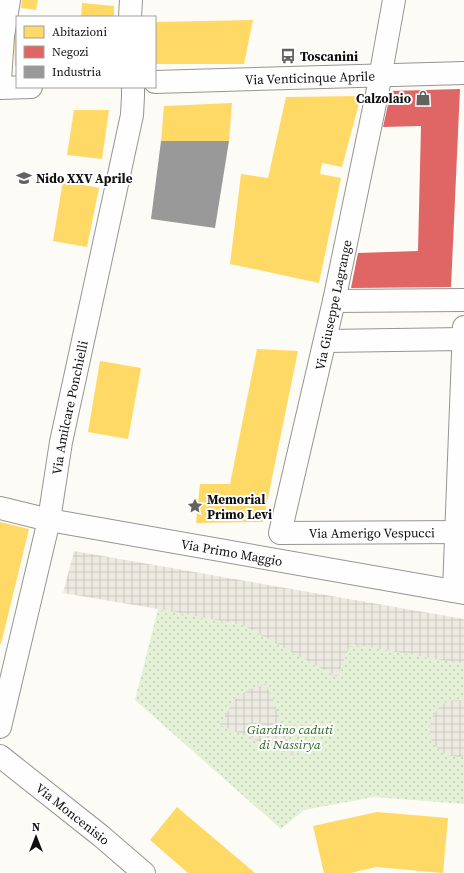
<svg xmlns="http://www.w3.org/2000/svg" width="464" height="873" viewBox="0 0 464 873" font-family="'Source Serif 4',serif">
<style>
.green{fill:url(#green-dots)}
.plaza{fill:url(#plaza-grid)}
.homes{fill:#ffd966}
.shops{fill:#e06666}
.industry{fill:#999}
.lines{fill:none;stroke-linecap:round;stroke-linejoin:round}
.minor-casing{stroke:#969593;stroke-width:24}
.minor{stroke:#fffefe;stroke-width:22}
.labels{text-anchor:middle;stroke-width:4;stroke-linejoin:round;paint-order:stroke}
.poi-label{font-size:13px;font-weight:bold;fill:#0f0f0f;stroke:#fff;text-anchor:start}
.street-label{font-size:13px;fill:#0f0f0f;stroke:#fff}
.park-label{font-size:13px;font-style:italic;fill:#2b6521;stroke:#fff}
</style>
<defs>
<pattern id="green-dots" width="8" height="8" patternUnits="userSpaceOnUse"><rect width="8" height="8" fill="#e4f1d6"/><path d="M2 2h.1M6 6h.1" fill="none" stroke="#c2cdb6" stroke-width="1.8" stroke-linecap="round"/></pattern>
<pattern id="plaza-grid" width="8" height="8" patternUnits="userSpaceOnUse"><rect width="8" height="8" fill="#eceae0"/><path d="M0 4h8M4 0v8" fill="none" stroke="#c9c8bf"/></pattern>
</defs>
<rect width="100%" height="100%" fill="#fcfbf5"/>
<path class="green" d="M158,609L242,625L337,677L351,644L464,664V804L374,797L304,810L281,829L135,700Z"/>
<path class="plaza" d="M74,551L464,619V664L351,644L337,677L242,625L158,609L63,593Z
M266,684L276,708L294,756L220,725L231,705L238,696L253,688Z
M458,700L464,701V755L459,757L447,755L438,749L431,739L429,730L432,717L438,708L448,701Z"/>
<path class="homes" d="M22,0H38L36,10L21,8Z
M82,3L114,6V17H81Z
M253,20L244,64H155V22Z
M17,27V66H15L14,28Z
M361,96L342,167L322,163L320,174L341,178L319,283L230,264L241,174L268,178L286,97Z
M232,103L229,141H161L164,106Z
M74,110H109L102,159L67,155Z
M63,181L99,188L87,247L53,241Z
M257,349L298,351L263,522L196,523L200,484H230Z
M100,361L141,368L128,439L88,432Z
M0,522L29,529L1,644H0Z
M177,807L255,873H188L150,840Z
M377,812L448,818L443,873L376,867L351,873H324L313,826Z"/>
<path class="shops" d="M460,89L451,287L351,288L358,253L418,251L421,126L383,127L391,91Z"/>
<path class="industry" d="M161,141H229L215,228L151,219Z"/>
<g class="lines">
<g class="minor-casing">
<g id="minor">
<path id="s1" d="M394,0L378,89L334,301L280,533L464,532"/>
<path d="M130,17L131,0"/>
<path d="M0,80L3,36L9,0"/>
<path id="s2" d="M155,82L464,73"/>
<path d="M0,88L31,87"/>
<path d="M334,301L464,300"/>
<path d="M326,341L463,339"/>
<path id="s3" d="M0,508L49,520L464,593"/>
<path d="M454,591L464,327"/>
<path id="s4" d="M0,727L49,520L61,442L132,115L133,96V87"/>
<path id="s5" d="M0,756L101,836L144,873"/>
</g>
</g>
<use href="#minor" class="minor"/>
</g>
<defs>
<g id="bus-bare" transform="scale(1.2)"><path d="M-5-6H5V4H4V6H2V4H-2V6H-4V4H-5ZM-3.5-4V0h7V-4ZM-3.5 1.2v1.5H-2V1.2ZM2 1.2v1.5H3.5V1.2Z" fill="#626260" stroke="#fff" stroke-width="2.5" paint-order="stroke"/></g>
<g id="shop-bare" transform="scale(1.2)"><path d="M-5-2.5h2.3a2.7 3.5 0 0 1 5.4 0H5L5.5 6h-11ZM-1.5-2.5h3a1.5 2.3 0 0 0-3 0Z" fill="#626260" stroke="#fff" stroke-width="2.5" paint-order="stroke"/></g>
<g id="school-bare" transform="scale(1.2)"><path d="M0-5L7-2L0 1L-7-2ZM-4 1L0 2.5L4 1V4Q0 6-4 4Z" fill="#626260" stroke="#fff" stroke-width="2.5" paint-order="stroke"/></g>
<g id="sight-bare" transform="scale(1.2)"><path d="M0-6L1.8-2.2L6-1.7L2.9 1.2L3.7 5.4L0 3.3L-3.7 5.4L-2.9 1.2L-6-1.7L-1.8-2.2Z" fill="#626260" stroke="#fff" stroke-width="2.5" paint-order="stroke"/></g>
</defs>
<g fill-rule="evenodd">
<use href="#bus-bare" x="288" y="56"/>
<use href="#shop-bare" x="423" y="98"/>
<use href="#school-bare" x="24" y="178"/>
<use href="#sight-bare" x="195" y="506"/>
</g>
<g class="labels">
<g class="poi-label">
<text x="300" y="61">Toscanini</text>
<text x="411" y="103" text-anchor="end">Calzolaio</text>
<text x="36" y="183">Nido XXV Aprile</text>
<text x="207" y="504">Memorial<tspan x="207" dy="15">Primo Levi</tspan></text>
</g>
<g class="street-label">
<text dy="5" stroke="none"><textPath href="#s2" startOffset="155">Via Venticinque Aprile</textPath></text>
<text transform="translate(333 305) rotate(-78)" y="5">Via Giuseppe Lagrange</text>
<text dy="5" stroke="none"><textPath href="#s4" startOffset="327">Via Amilcare Ponchielli</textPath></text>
<text dy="5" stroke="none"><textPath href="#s1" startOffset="637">Via Amerigo Vespucci</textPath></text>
<text dy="5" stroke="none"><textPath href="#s3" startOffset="236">Via Primo Maggio</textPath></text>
<text dy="5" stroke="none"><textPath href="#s5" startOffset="93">Via Moncenisio</textPath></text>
</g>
<g class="park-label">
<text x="290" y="734">Giardino caduti<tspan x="290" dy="15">di Nassirya</tspan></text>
</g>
</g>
<rect x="16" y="16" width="140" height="72" fill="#ffffff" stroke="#9f9f9f"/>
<rect x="24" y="26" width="20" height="12" fill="#ffd966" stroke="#9f9f9f"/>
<text x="52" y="36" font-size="12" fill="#0f0f0f">Abitazioni</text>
<rect x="24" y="46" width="20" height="12" fill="#e06666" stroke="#9f9f9f"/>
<text x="52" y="56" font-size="12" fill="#0f0f0f">Negozi</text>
<rect x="24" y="66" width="20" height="12" fill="#999999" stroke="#9f9f9f"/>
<text x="52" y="76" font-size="12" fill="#0f0f0f">Industria</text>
<g transform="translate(36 837)" stroke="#ffffff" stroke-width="3" paint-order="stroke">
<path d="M0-3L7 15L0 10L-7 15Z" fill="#0f0f0f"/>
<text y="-6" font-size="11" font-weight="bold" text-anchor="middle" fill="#0f0f0f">N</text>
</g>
</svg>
